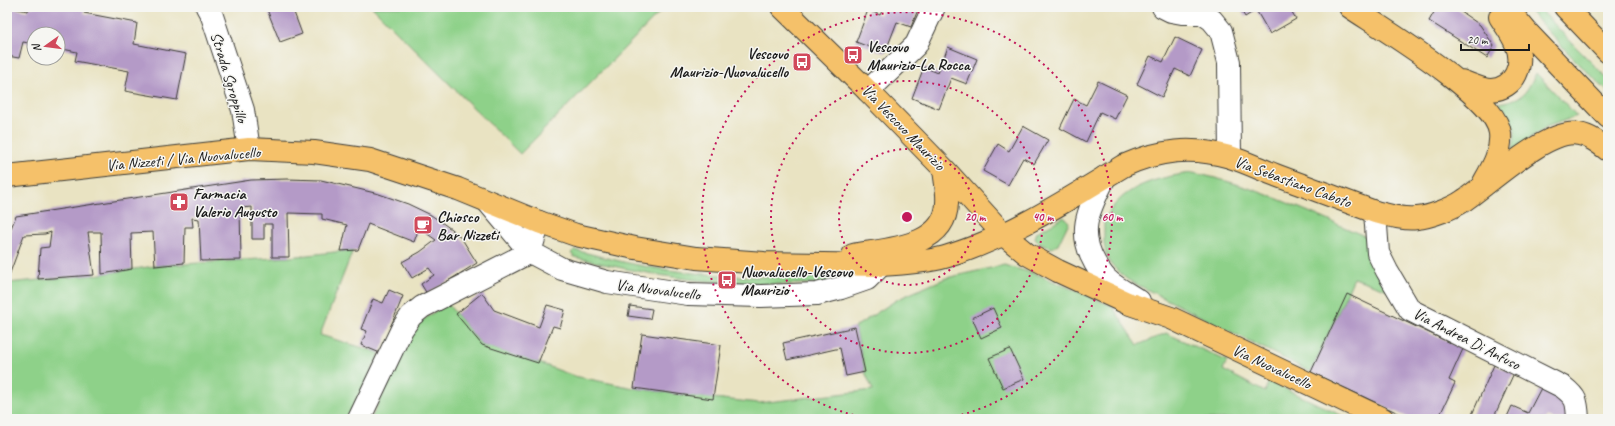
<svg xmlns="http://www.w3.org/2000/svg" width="1615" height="426" viewBox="0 0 1615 426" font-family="Caveat,sans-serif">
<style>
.green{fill:#8ed189;stroke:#557652}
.building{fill:#b49ac7}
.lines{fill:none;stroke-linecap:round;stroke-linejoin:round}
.minor-casing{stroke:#3b3a35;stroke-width:24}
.major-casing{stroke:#3b3a35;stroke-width:24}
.minor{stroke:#fff;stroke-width:22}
.major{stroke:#f5c16b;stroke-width:22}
.ring{fill:none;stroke:#c2185b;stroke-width:2;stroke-dasharray:2 4}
.labels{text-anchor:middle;stroke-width:3;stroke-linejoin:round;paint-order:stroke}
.poi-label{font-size:16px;font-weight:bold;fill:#1c1c1c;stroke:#f6f6f2;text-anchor:start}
.street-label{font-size:16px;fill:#1c1c1c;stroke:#f6f6f2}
.centre{fill:#c2185b;stroke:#f6f6f2;stroke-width:2}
.ring-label{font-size:12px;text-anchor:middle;font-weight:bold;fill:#c2185b;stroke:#f6f6f2;stroke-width:3;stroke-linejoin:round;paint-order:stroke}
</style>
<rect width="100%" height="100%" fill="#f6f6f2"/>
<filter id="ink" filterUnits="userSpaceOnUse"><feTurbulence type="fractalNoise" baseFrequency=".025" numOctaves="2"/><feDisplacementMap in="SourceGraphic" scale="8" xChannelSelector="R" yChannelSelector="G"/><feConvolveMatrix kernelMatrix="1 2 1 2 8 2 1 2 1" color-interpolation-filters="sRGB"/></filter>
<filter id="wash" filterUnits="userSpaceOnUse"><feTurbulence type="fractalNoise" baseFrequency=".012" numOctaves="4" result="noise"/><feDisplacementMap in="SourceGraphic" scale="16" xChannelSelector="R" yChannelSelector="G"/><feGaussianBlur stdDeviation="0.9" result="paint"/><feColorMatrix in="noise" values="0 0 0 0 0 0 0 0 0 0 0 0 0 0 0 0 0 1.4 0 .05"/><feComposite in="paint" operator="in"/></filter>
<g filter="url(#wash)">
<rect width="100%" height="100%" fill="#e9e3c2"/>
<path class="green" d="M372,7H665L520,154Z
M1526,7H1538L1575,46L1608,79V92L1569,54Z
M1536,73L1577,116L1546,127L1513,150L1515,130L1509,116L1499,103C1524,98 1525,95 1536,73Z
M1193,173C1252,184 1312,214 1367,237L1391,291L1354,278L1311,372L1128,280C1111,267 1103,256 1104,234C1104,230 1104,225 1104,222C1105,218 1108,214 1110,211C1127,184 1164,176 1193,173Z
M1064,217L1069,222L1058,245L1052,248L1039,242L1035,238L1037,232Z
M353,250L320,335L380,353L348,419H7V283L94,275L155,266L289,257Z
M574,250C597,255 620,262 643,266C704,277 767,278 829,277L832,280L829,283C768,286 703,284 643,272C619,268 596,262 574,257L571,253Z
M1004,265L1036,274L1112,306L1138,345L1166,333L1227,361L1223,370L1265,392L1269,381L1349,419H371L398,361L420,322L447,303L482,345L526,358L574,376L634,388L685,395L759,403L873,390L865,372L855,327L898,299L946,278Z"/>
<g id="blocks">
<path class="building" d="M7,7L28,11L29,7H85L84,13L137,23L134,44L186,54L177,100L125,91L129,71L75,61L77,52L58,48V34H34V44L23,42L19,58L7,56Z
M266,7H292L302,34L280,42Z
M884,7H919L911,27L897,22L885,53L856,42L868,10L880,15Z
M1239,7H1289L1296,19L1270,34L1256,10L1245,17Z
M1437,7H1454L1480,25L1494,46L1487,58L1429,21Z
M1175,37L1202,50L1190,76L1175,69L1162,97L1137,84L1150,56L1163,62Z
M948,47L977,59L967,84L951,78L939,109L912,98L924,67L938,73Z
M1098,81L1127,95L1115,119L1100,112L1086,142L1060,128L1074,99L1086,105Z
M1023,126L1048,140L1034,164L1023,158L1008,185L983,171L998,144L1009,151Z
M287,179L321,180L379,194L408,204L431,215L451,229L462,239L477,263L427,294L421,284L434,275L429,268L412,278L402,262L420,252L436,240L419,228L414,242L368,224L358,250L341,251L347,225L322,219V214L288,213L289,257H272V224H264V239H252V207L240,208L241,260L201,261L199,219L192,218L193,227H185L184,263L155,266L153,232L131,233L132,269L102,274L101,232H88L94,275L38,279L40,248L49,247L51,232L45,234L24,235L7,281V238L16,216L251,180Z
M389,290L403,296L380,353L361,345L367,331L361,329L373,299L383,303Z
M482,293L494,310L539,327L547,305L565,310L560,328L553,326L538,363L482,345L456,314Z
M1347,294L1463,349L1449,380L1455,383L1438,419H1411L1311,372Z
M630,306L652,309L650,319L628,316Z
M993,308L1002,328L981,338L972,318Z
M855,327L865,372L846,376L840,348L787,360L783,343Z
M642,334L721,345L713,399L634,388Z
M1010,349L1024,379L1003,388L989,358Z
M1494,365L1514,373L1493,419H1470Z
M1541,388L1568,401L1571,419H1554L1547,416L1546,419H1506L1512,406L1528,413Z"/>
</g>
</g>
<g filter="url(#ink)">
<use href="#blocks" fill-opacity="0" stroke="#3b3a35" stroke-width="1"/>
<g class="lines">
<g class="minor-casing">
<path id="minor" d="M207,7L212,16L243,110L249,149
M1163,7L1171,11L1182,13H1202L1212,20L1221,31L1229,62L1230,157
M868,91L916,45L934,7
M1105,177C1090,208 1076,230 1095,263C1099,270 1104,278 1111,283C1119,289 1130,295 1139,301
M488,202L530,252L562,269L607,282L688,294L761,296L817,294L841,288L867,279L881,265
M1375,212L1378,253L1387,271L1410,310L1563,387C1577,398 1577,401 1578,419
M359,419L402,329L411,316L422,307L530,252L539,222"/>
</g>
<g class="major-casing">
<path id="major" d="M782,7L868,91L944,169L1004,235L1027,254L1058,271L1127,303L1171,318L1383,419
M1350,7C1381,28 1496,96 1500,133C1502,152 1492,168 1483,184
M1506,7L1527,32L1608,117
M1565,7L1608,52
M1461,81C1470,84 1482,90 1491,90C1515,89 1525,64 1516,44C1512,34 1505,25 1500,17
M7,176L249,149L314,152L370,160L458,189L539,222L576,235L635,248L696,258L764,263L881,265C899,264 927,262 945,257C1007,239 1067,200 1123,166C1159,150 1191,146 1230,157C1246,162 1262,170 1278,176C1310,188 1343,200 1375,212C1389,215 1403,220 1417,218C1430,217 1453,208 1463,201C1489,184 1548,127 1579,134C1590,136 1599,143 1608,150
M853,255C885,249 946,248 947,203C948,192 945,180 944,169"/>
</g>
<use href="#minor" class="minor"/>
<use href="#major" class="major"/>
</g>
</g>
<g class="ring">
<circle cx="907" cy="217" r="68"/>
<circle cx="907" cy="217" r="136"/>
<path d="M871 419A205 205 0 1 1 943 419"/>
</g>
<defs>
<g id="bus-square" transform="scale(1)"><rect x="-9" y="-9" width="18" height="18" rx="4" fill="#d1495b" stroke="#f6f6f2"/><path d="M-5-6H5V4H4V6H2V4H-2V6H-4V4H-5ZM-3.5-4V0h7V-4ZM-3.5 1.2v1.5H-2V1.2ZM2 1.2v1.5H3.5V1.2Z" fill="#fff"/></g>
<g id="pharmacy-square" transform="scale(1)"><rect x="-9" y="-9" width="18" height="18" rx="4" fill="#d1495b" stroke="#f6f6f2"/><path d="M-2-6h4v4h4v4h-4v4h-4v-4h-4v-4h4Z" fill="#fff"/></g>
<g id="cafe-square" transform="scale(1)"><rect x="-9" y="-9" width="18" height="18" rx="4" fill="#d1495b" stroke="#f6f6f2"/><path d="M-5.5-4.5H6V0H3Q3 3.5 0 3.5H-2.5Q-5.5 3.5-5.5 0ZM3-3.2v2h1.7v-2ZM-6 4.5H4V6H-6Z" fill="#fff"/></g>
</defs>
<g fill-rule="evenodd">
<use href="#bus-square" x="853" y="55"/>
<use href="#bus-square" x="802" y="62"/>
<use href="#pharmacy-square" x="179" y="202"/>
<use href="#cafe-square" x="423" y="225"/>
<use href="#bus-square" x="727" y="280"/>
</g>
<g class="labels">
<g class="poi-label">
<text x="867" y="52">Vescovo<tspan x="867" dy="18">Maurizio-La Rocca</tspan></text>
<text x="788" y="59" text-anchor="end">Vescovo<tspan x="788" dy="18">Maurizio-Nuovalucello</tspan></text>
<text x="193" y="199">Farmacia<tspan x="193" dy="18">Valerio Augusto</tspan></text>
<text x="437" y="222">Chiosco<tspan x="437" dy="18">Bar Nizzeti</tspan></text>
<text x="741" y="277">Nuovalucello-Vescovo<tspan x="741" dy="18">Maurizio</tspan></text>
</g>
<g class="street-label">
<text transform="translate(230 77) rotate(73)" y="6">Strada Sgroppillo</text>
<text transform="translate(904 127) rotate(46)" y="6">Via Vescovo Maurizio</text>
<text transform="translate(183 158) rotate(-5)" y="6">Via Nizzeti / Via Nuovalucello</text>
<text transform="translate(1293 181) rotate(20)" y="6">Via Sebastiano Caboto</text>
<text transform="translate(658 289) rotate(7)" y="6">Via Nuovalucello</text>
<text transform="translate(1467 338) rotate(27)" y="6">Via Andrea Di Anfuso</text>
<text transform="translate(1272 366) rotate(25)" y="6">Via Nuovalucello</text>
</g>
</g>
<circle cx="907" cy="217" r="6" class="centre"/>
<g class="ring-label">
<text x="975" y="221">20 m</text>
<text x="1043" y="221">40 m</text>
<text x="1112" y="221">60 m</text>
</g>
<rect width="1615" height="426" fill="none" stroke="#f6f6f2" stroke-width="24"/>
<g transform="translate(46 46) rotate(256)"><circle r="19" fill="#f6f6f2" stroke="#9f9f9c"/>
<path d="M0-3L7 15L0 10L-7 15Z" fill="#d1495b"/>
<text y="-6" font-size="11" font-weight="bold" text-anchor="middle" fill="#1c1c1c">N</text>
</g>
<path d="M1461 44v6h68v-6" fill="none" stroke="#1c1c1c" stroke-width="2"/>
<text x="1467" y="44" font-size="12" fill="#1c1c1c" stroke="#f6f6f2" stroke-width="3" paint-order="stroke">20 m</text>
</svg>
